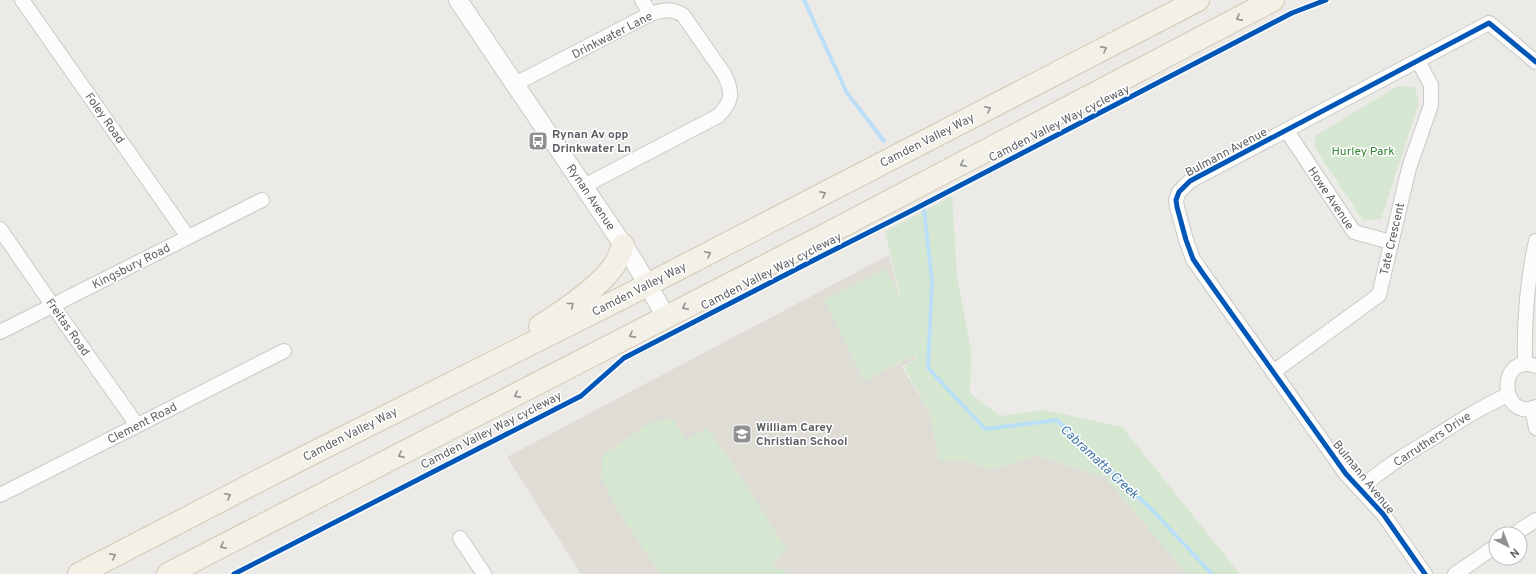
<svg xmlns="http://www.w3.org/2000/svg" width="1536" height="574" viewBox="0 0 1536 574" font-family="Overpass,sans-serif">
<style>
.education{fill:#dfdcd6}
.green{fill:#d5e7d1}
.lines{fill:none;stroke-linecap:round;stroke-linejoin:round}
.stream{stroke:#badff7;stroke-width:4}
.minor-casing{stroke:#c8c9c8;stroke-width:16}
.tertiary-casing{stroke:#c8c9c8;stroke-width:20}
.primary-casing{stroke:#d3c9b4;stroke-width:24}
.minor{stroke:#fcfcfb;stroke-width:14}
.tertiary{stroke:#fcfcfb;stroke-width:18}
.primary{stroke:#f3f0e8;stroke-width:22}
.cycleway-casing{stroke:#fff;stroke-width:8}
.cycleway{stroke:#0057b8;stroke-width:5}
.oneway{stroke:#919292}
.labels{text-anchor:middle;stroke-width:3;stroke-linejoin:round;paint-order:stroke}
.street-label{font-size:12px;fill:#5c6064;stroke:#fff}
.poi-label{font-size:12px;font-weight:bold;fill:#5c6064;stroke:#fff;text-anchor:start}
.park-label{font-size:12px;fill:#358235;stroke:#fff}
.water-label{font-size:13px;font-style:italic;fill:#3e76a7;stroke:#fff}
</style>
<rect width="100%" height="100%" fill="#eceae6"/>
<path class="education" d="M889,255L915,359L902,367L930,413L939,461H967L990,470L1037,456L1105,477L1187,574H581L507,457Z"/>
<path class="green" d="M1398,86L1414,87L1418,97V106L1381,219L1363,220L1315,148V136Z
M952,196L957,276L971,351L970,393L1000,416L1045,410L1122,427L1240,574H1187L1105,477L1037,456L990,470L967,461H939L930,413L904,367L916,359L915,355L864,381L824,300L886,269L901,299L885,232Z
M672,418L687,440L707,428L720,447L724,450L787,550L773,563L778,570L782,567L787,574H660L617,509L601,478L603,455L648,424Z"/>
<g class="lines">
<path class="stream" d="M804,0L847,93L884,141
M924,210L932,281L928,368L985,429L1057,420L1152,510L1212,574"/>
<g class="minor-casing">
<path id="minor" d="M22,0L188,237
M642,0L650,14
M515,84L650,14C662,10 671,8 683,15L724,74C733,92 733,101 718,116L584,186
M1287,131L1354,232L1391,242
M0,229L53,306L137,425
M0,332L262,200
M1525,364C1524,323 1527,281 1536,241
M1536,366C1496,352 1500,422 1536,407
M1273,372L1379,295L1409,168L1431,105V85L1418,61
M1532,408L1536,428
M1360,489C1382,469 1408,453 1433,438C1458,422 1481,407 1508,395
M0,495L284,351
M1514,534L1536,520
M460,538L484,574
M1425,574L1383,514L1346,474L1204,275L1193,259L1186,240L1177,207L1176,200L1179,192L1190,181L1489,23L1536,62
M1455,574L1496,546"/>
</g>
<g class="tertiary-casing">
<path id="tertiary" d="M458,0L634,261L666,317"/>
</g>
<g class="primary-casing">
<path id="primary" d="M540,326C564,311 596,290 613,267C618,261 620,253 623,245
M79,574L295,462L622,298L1198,0
M168,574L827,234L1273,0"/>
</g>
<use href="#minor" class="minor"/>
<use href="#tertiary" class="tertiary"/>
<use href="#primary" class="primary"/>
<g class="cycleway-casing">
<path id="cycleway" d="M234,574L581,396L624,358L820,257L907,213L1292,13L1326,0
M1425,574L1383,514L1346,474L1204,275L1193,259L1186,240L1177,207L1176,200L1179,192L1190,181L1489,23L1536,62"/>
</g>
<use href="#cycleway" class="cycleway"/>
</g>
<defs><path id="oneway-chevron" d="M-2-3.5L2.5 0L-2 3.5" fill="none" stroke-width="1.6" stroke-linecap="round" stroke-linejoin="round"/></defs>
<g class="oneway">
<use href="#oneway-chevron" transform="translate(1239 18) rotate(152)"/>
<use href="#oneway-chevron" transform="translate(1104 49) rotate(-28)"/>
<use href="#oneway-chevron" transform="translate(988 109) rotate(-27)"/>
<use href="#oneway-chevron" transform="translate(963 164) rotate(153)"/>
<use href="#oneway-chevron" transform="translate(823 194) rotate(-27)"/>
<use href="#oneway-chevron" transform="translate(708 254) rotate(-27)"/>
<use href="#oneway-chevron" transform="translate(571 305) rotate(-39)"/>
<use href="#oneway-chevron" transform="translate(685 307) rotate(153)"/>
<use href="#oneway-chevron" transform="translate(632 335) rotate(152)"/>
<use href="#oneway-chevron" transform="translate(517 395) rotate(152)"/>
<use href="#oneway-chevron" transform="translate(401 455) rotate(153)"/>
<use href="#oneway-chevron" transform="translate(228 496) rotate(-27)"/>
<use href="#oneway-chevron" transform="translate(223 546) rotate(153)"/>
<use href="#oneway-chevron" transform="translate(113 556) rotate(-27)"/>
</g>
<defs>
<g id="bus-square" transform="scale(1)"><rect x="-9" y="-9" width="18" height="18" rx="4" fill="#8e9092" stroke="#fff"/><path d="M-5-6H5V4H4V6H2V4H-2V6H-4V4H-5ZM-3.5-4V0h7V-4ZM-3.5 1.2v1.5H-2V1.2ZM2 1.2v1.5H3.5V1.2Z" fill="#fff"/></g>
<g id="school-square" transform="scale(1)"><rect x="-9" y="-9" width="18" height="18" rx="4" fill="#8e9092" stroke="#fff"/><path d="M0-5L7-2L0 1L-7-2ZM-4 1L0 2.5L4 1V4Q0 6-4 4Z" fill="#fff"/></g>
</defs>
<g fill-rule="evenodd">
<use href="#bus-square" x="538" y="141"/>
<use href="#school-square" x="742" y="434"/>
</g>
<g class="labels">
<g class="street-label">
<text transform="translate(612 35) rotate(-27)" y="4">Drinkwater Lane</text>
<text transform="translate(105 118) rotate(55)" y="4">Foley Road</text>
<text transform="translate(1059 123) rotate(-27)" y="4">Camden Valley Way cycleway</text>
<text transform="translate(927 140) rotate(-27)" y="4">Camden Valley Way</text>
<text transform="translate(1226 152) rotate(-28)" y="4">Bulmann Avenue</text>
<text transform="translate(591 197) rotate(56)" y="4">Rynan Avenue</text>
<text transform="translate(1331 198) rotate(56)" y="4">Howe Avenue</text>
<text transform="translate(1392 239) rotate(-77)" y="4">Tate Crescent</text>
<text transform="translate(131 266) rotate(-27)" y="4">Kingsbury Road</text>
<text transform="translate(771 271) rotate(-27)" y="4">Camden Valley Way cycleway</text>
<text transform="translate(639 289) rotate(-27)" y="4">Camden Valley Way</text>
<text transform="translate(68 327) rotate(55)" y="4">Freitas Road</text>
<text transform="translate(142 423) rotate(-27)" y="4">Clement Road</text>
<text transform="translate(491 430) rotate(-27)" y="4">Camden Valley Way cycleway</text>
<text transform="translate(350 434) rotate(-27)" y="4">Camden Valley Way</text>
<text transform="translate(1432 439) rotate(-33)" y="4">Carruthers Drive</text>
<text transform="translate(1364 477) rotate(51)" y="4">Bulmann Avenue</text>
</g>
<g class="poi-label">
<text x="552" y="138">Rynan Av opp<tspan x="552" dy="14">Drinkwater Ln</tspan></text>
<text x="756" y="431">William Carey<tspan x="756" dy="14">Christian School</tspan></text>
</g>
<g class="park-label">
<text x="1363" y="155">Hurley Park</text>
</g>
<g class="water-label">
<text transform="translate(1100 461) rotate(43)" y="5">Cabramatta Creek</text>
</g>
</g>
<g transform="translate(1508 546) rotate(138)"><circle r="19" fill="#ffffff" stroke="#bebfc1"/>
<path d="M0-3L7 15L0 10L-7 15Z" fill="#8e9092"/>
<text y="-6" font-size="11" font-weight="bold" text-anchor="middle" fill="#5c6064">N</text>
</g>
</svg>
